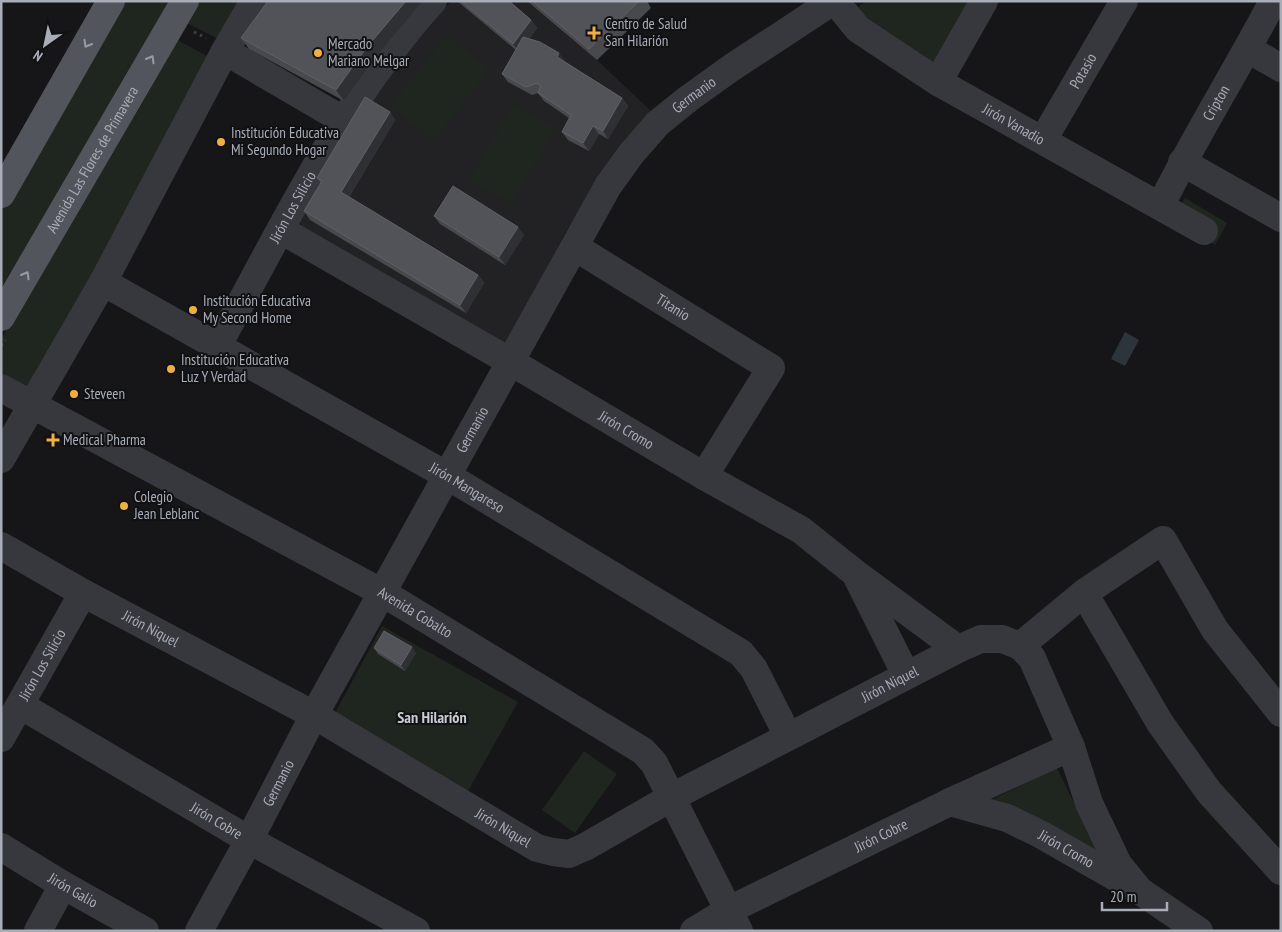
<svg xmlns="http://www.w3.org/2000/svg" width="1282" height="932" viewBox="0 0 1282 932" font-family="'PT Sans Narrow',sans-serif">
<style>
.built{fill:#222225}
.green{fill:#1e261f}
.water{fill:#2c353c}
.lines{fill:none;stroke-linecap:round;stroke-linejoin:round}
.path{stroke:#3d3f44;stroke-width:3;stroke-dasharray:2.5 4;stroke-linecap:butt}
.minor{stroke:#37383d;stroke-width:28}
.major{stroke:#53555c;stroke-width:28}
.wall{fill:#47494d}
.shaded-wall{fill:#2f3033}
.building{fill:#525359;stroke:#5f6168}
.oneway{stroke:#979ba6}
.poi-dot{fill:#f2b134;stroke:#111113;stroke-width:2}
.labels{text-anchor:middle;stroke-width:4;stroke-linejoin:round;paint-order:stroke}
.poi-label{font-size:15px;fill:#a8adb8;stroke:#111113;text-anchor:start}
.street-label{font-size:15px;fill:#a8adb8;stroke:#111113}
.neighbourhood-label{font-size:16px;font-weight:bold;fill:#c9ccd4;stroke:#111113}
</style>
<rect width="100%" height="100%" fill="#161618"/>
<path class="built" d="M451,1H527L597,60L652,112L568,228L501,353L302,231L301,222L320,185L373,98L399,63Z"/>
<path class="green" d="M119,1H173L1,300V204Z
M198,1H243L222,41L185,22Z
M866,1H976L933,84L854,10Z
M447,35L490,70L433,141L390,106Z
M176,39L212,59L32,386L25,390L1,377V339Z
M513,104L555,129L511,204L469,180Z
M1185,198L1227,223L1215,245L1173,220Z
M382,626L518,702L463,800L327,728Z
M584,751L617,774L575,833L542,810Z
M1057,768L1104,864L991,800Z"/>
<path class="water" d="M1125,332L1139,340L1125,366L1111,359Z"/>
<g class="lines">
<path class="path" d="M194,32L206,38
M1,346L5,340"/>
<g class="minor">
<path id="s1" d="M835,1L858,29L938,82L1204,231"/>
<path d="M1248,49L1281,68"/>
<path d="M225,51L343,120"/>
<path d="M938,82L984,1"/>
<path id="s2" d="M1043,140L1124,1"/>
<path d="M1182,162L1281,218"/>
<path id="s3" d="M1161,205C1195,136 1237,70 1273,1"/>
<path id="s4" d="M281,230L511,362L704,476L801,530L855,573L958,649"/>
<path id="s5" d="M575,247L771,368L704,476"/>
<path id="s6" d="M103,282L446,475L741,653L754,669L788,736"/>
<path id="s7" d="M217,347C281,230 343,100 433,1"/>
<path id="s8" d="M1,388L383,593L643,751L654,763L739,931"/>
<path d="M1,459L103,282L225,51L254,1"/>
<path id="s9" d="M1,546L83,593L314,715L537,848L553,852L569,854L585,847L672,797L958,649L981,639H1002L1020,646L1032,658L1071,747L1089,803L1118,864L1140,891"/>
<path d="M858,579L906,675"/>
<path d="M1084,593L1160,723L1209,792L1281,871"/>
<path d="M1020,646L1084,593L1163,540L1215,630L1281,713"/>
<path id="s10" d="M20,705L249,840L416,931"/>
<path id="s11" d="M1,738L83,593"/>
<path id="s12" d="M950,802L1007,818L1040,834L1140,891L1199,931"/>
<path id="s13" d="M1,847L63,885L145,931"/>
<path d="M38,931L63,885"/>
<path id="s14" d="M199,931L249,840L314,715L608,186L631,154L658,123L688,99L731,68L833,1"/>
<path id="s15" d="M694,931L729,910L950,802L1071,747"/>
</g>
<g class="major">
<path d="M1,194L111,1"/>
<path id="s16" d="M1,317L185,1"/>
</g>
</g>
<path class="wall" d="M268,1H423L375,58L344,101L249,49L241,38Z
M457,1H509L531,20L537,28L529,39L622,98L628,106L608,139L599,134L589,151L568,140L562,132L569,118L544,101L538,93L532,95L508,82L502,74L516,50Z
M527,1H647L651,8L597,60Z
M390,112L395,120L349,197L478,275L484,283L466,313L310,220L304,211L321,183L317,178Z
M434,216L524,235L505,265L440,224Z
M374,648L416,653L405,671L378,654Z"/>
<path class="shaded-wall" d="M406,1H423L375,58L344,101L336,90L367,47Z
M531,20L537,28L519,52L513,44Z
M559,53L565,61L563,65L557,57Z
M622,98L628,106L608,139L603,131Z
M390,112L395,120L347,200L341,192Z
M593,126L599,134L589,151L583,143Z
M518,227L524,235L505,265L499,257Z
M478,275L484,283L466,313L460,305Z
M412,647L416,653L405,671L401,665Z"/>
<path class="building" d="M268,1H406L367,47L336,90L241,38Z
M461,1H509L531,20L513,44Z
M532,1H639L589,49Z
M523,37L540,42L559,53L557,57L622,98L603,131L593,126L583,143L562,132L571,115L538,93L541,86L537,83L526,87L502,74Z
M365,97L390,112L341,192L478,275L460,305L304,211L322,181L317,178Z
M453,186L518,227L499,257L434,216Z
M384,631L412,647L401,665L374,648Z"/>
<defs><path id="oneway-chevron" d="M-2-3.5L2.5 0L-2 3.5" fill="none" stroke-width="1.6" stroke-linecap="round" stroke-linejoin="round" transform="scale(1.25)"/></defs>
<g class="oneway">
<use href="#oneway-chevron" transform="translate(87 44) rotate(120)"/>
<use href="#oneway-chevron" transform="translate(151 59) rotate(-60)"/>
<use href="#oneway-chevron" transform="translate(26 275) rotate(-60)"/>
</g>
<g class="poi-dot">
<path d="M591.5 25.5h5v5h5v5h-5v5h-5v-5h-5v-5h5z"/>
<circle cx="318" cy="53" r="5"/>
<circle cx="221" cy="142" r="5"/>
<circle cx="193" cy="310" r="5"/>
<circle cx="171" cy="369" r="5"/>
<circle cx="74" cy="394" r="5"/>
<path d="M50.5 432.5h5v5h5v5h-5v5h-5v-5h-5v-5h5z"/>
<circle cx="124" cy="506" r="5"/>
</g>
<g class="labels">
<g class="poi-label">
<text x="605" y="29">Centro de Salud<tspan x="605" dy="17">San Hilarión</tspan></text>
<text x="328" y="49">Mercado<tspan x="328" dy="17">Mariano Melgar</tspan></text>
<text x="231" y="138">Institución Educativa<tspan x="231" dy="17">Mi Segundo Hogar</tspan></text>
<text x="203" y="306">Institución Educativa<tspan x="203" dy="17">My Second Home</tspan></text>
<text x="181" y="365">Institución Educativa<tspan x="181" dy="17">Luz Y Verdad</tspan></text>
<text x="84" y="399">Steveen</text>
<text x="63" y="445">Medical Pharma</text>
<text x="134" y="502">Colegio<tspan x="134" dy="17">Jean Leblanc</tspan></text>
</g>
<g class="street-label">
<text dy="5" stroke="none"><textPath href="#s2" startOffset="80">Potasio</textPath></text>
<text dy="5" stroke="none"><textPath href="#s14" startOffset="976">Germanio</textPath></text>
<text dy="5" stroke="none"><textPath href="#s3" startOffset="116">Cripton</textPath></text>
<text dy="5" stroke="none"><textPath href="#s1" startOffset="219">Jirón Vanadio</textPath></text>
<text dy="5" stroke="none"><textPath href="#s16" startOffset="182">Avenida Las Flores de Primavera</textPath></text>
<text dy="5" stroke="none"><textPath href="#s7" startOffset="159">Jirón Los Silicio</textPath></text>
<text dy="5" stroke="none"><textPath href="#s5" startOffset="115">Titanio</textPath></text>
<text dy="5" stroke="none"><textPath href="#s14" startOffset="571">Germanio</textPath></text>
<text dy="5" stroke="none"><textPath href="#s4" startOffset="399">Jirón Cromo</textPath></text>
<text dy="5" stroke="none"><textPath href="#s6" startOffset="418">Jirón Mangareso</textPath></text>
<text dy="5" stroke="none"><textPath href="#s8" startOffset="471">Avenida Cobalto</textPath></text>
<text dy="5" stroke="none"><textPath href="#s9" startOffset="171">Jirón Niquel</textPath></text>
<text dy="5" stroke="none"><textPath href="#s11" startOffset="84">Jirón Los Silicio</textPath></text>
<text dy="5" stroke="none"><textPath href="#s9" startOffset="1011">Jirón Niquel</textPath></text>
<text dy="5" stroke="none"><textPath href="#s14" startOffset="168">Germanio</textPath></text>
<text dy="5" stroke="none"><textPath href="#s10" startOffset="228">Jirón Cobre</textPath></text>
<text dy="5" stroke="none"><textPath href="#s9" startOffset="576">Jirón Niquel</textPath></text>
<text dy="5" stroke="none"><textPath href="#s15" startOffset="210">Jirón Cobre</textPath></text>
<text dy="5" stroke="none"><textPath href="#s12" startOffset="126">Jirón Cromo</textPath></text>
<text dy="5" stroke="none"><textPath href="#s13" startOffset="84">Jirón Galio</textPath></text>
</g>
<g class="neighbourhood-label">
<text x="432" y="723">San Hilarión</text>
</g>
</g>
<rect width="1282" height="932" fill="none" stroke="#a8adb8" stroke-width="5"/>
<g transform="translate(45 45) rotate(213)" stroke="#111113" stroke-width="4" paint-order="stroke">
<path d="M0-4L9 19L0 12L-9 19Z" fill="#a8adb8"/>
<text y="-8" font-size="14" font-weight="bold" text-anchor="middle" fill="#a8adb8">N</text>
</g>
<path d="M1102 902v8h65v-8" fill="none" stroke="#a8adb8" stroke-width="2.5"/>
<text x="1110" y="902" font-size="15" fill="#a8adb8" stroke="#111113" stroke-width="4" paint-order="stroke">20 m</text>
</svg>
